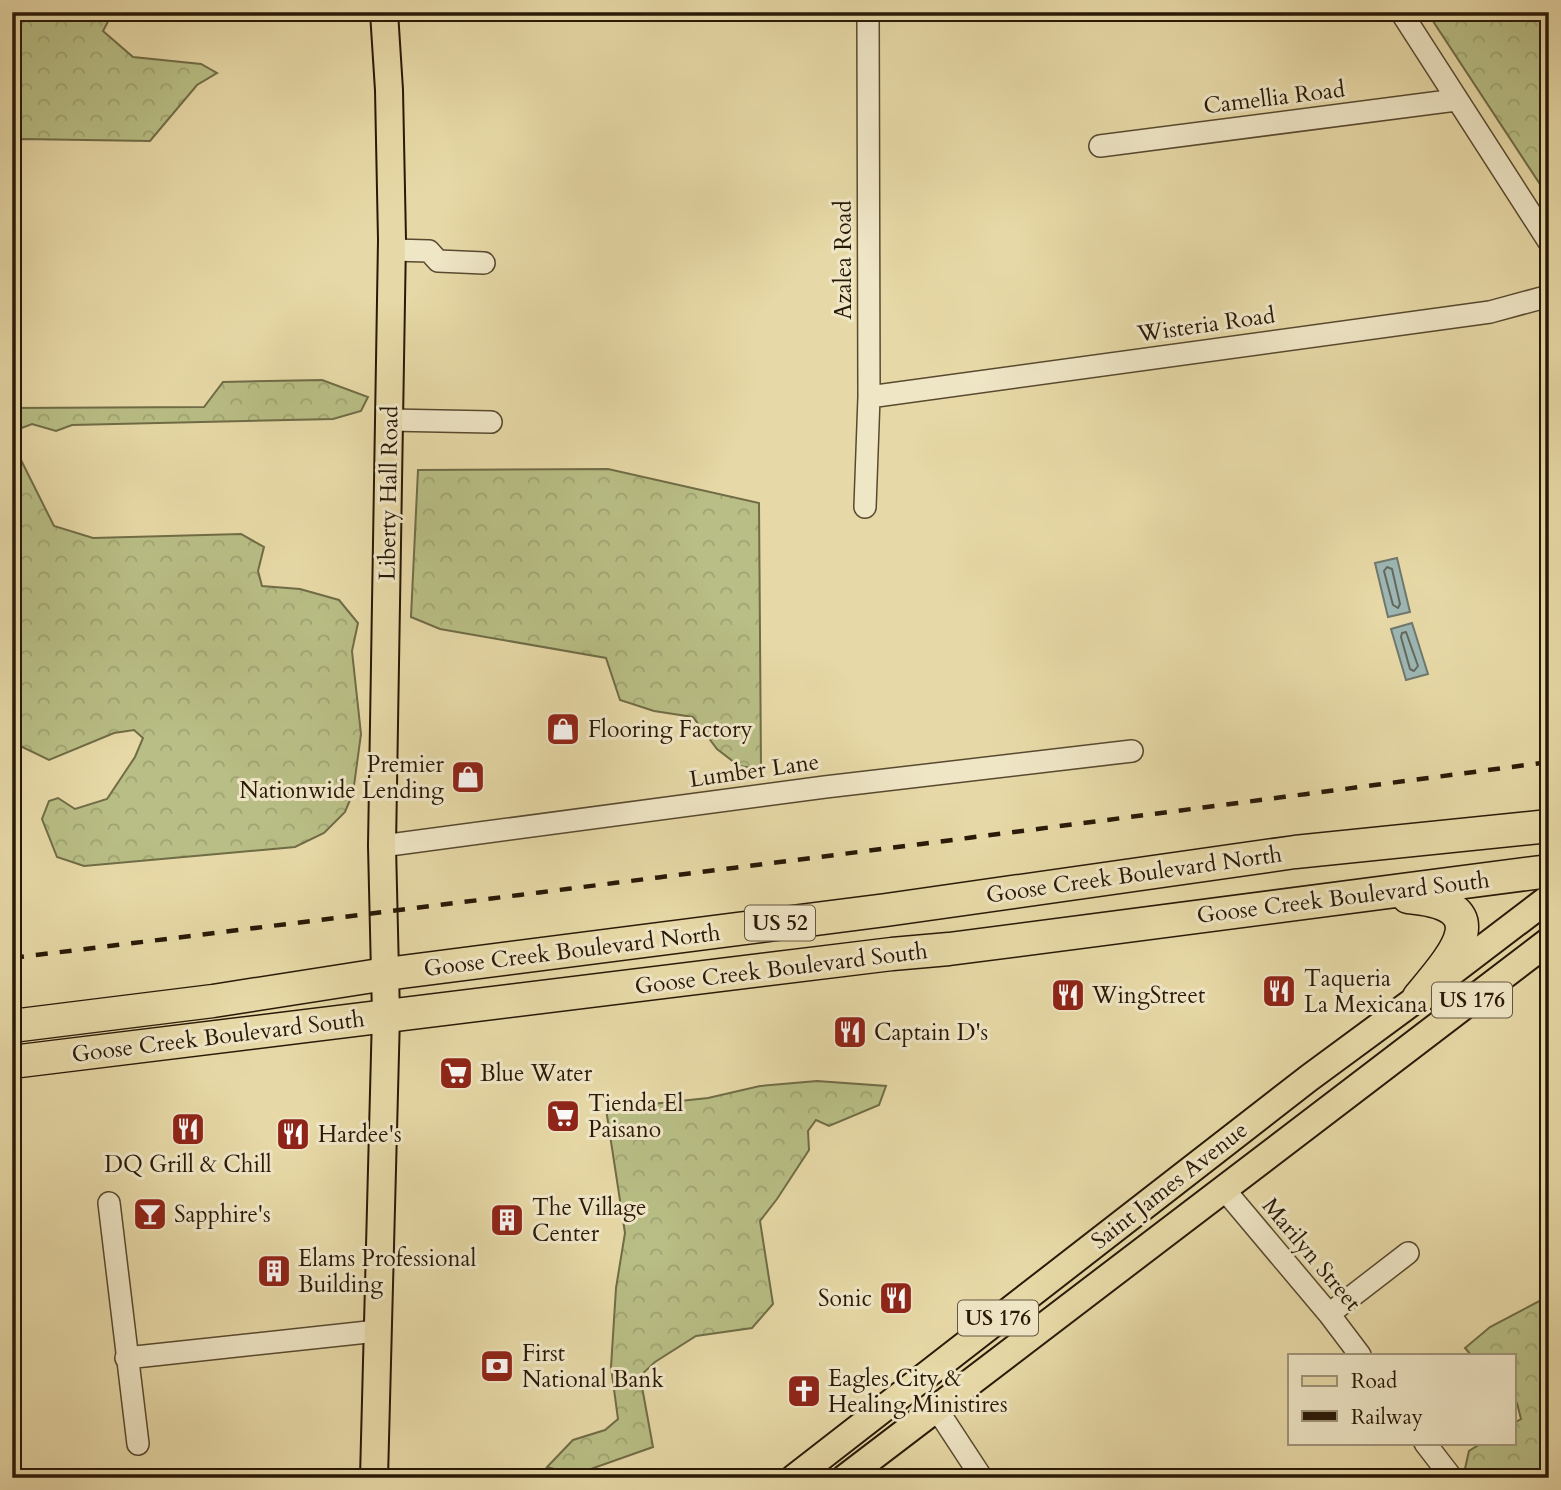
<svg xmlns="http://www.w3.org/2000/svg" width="1561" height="1490" viewBox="0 0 1561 1490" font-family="Cardo,serif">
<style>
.forest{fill:url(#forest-crowns);stroke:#706c46;stroke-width:2}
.water{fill:#9db7b4;stroke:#6f786f;stroke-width:2}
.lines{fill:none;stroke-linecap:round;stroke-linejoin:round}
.shore{stroke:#63685e;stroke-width:2}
.minor-casing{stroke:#58492f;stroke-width:24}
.major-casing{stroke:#291907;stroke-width:30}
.highway-casing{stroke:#291907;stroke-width:35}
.minor{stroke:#efe6c6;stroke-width:21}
.major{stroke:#e7d9a7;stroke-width:26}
.highway{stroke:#e7d9a7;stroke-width:32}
.rail{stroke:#291907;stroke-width:4.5;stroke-dasharray:12 12;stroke-linecap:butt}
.labels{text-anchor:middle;stroke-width:6;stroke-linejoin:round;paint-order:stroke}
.shield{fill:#efe6c6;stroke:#645640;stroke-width:2}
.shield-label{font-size:21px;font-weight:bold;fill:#291907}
.street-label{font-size:23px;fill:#291907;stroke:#efe6c6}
.poi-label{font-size:23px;fill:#291907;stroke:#efe6c6;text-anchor:start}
</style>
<defs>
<pattern id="forest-crowns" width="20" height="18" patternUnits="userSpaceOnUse" patternTransform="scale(1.75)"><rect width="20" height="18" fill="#b8be85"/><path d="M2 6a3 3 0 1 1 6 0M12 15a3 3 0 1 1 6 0" fill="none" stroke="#9ea371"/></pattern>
</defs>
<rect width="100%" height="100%" fill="#e7d9a7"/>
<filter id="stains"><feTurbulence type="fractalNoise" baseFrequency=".00286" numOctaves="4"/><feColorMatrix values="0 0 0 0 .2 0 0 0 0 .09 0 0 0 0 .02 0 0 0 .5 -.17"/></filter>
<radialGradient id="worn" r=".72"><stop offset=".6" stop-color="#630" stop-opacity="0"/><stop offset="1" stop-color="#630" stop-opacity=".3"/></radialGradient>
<path class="forest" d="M12,12H113L103,31L133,57L201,64L217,73L197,85L150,141L22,139L12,151Z
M1427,12H1549V198Z
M322,380L368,397L361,411L333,419L72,425L56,431L32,424L19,429L18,454L54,526L93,538L241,534L264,547L258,571L262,586L300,589L339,600L358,623L352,651L361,734L353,793L345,812L324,833L295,847L84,866L57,857L42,819L49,801L58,798L75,809L107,799L135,757L143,738L134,730L114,733L49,760L12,742V408L204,407L223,382Z
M608,469L759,503L761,769L739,766L717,749L693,717L654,711L620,700L606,658L440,629L411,617L418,470Z
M817,1081L886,1086L879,1105L829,1126L816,1120L808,1131L809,1150L777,1199L760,1221L773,1304L752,1328L696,1336L655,1362L640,1376L653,1447L574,1475L547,1467L573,1440L605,1430L618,1419L611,1367L616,1288L625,1233L606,1109L708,1098L760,1086Z
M1549,1296V1478H1468L1464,1473L1469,1451L1482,1443H1514V1423L1521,1419L1517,1403L1514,1401V1355H1471L1465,1348L1490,1327Z"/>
<path class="water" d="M1397,558L1410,612L1388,617L1375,563Z
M1412,623L1428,674L1406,680L1391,629Z"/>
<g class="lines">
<path class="shore" d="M1387,567L1392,569L1400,604L1398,608L1393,605L1384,571Z
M1406,632L1418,666L1414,671L1410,669L1401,637L1402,633Z"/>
<g class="minor-casing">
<path id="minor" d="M1401,12L1549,242
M1100,146L1456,100
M392,250L429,251L438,261L484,263
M869,397L1490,312L1549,296
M389,420L491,422
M865,507L869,397L868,12
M382,846L825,787L1132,751
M1223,1188L1329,1314L1360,1355
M109,1203L138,1444
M1329,1314L1408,1253
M126,1358L377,1331
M933,1410L944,1420L982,1478
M1425,1443L1452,1478"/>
</g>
<g class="major-casing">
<path id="major" d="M374,1478L386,1015L382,846L392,240L389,90L384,12
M794,1478L1309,1078L1419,997L1549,898
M845,1478L1549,941"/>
</g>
<g class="highway-casing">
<path id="highway" d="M1408,897C1500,905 1454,955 1419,997
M12,1026L213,1001L386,974L886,910L1295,852L1549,826
M12,1062L892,954L949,949L1549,871"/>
</g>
<use href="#minor" class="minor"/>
<use href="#major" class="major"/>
<use href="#highway" class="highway"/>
<path class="rail" d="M12,958C525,895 1037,830 1549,762"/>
</g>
<defs>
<g id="shop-square" transform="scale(1.75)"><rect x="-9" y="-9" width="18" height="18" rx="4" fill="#8f2418" stroke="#efe6c6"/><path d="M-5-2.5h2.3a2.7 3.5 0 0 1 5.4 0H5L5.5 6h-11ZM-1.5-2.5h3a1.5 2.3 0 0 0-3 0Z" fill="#fff"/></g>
<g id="restaurant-square" transform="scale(1.75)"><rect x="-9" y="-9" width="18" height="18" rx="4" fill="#8f2418" stroke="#efe6c6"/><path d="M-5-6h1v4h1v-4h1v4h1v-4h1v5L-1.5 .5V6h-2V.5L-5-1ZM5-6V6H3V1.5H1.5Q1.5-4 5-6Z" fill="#fff"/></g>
<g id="supermarket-square" transform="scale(1.75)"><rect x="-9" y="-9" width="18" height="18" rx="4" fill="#8f2418" stroke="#efe6c6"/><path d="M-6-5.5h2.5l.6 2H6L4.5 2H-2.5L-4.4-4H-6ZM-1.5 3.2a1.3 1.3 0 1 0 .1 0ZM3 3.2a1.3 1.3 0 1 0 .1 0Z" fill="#fff"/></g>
<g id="bar-square" transform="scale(1.75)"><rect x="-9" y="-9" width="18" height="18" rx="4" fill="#8f2418" stroke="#efe6c6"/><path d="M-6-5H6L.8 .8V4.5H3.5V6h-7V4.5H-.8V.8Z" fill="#fff"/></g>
<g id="building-square" transform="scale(1.75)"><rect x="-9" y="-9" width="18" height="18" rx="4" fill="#8f2418" stroke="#efe6c6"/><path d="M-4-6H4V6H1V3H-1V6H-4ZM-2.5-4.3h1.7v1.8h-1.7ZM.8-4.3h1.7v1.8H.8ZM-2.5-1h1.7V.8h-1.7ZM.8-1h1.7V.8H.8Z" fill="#fff"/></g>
<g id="bank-square" transform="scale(1.75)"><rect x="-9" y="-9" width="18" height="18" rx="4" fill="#8f2418" stroke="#efe6c6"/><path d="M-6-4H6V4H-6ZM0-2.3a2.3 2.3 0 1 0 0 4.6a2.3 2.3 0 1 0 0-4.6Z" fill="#fff"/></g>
<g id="church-square" transform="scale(1.75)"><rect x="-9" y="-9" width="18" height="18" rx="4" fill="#8f2418" stroke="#efe6c6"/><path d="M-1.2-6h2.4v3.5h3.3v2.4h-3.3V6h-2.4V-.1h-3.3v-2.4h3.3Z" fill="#fff"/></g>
</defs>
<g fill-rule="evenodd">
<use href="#shop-square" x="563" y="729"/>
<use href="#shop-square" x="468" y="777"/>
<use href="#restaurant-square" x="1279" y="991"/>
<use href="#restaurant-square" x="1068" y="995"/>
<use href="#restaurant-square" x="850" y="1032"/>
<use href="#supermarket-square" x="456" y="1073"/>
<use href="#supermarket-square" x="563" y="1116"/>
<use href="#restaurant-square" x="188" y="1129"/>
<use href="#restaurant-square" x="293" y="1134"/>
<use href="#bar-square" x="150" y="1214"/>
<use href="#building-square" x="507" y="1220"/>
<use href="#building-square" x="274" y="1271"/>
<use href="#restaurant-square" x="896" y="1298"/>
<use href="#bank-square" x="497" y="1366"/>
<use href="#church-square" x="804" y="1391"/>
</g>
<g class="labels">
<g class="shield">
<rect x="745" y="905.5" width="70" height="35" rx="5"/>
<rect x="1432" y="982.5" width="80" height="35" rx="5"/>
<rect x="958" y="1300.5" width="80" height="35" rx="5"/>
</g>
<g class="shield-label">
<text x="780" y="930">US 52</text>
<text x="1472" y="1007">US 176</text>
<text x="998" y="1325">US 176</text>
</g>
<g class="street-label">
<text transform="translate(1274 97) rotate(-7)" y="8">Camellia Road</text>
<text transform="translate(843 260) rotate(-90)" y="8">Azalea Road</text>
<text transform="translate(1206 324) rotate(-8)" y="8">Wisteria Road</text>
<text transform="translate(388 493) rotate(-89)" y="8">Liberty Hall Road</text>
<text transform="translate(754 770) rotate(-8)" y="8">Lumber Lane</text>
<text transform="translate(1134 874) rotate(-8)" y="8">Goose Creek Boulevard North</text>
<text transform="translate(1343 897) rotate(-7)" y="8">Goose Creek Boulevard South</text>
<text transform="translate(572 950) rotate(-7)" y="8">Goose Creek Boulevard North</text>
<text transform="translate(781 968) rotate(-7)" y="8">Goose Creek Boulevard South</text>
<text transform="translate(218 1036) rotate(-7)" y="8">Goose Creek Boulevard South</text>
<text transform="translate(1169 1185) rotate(-38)" y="8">Saint James Avenue</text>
<text transform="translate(1312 1254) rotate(50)" y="8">Marilyn Street</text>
</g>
<g class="poi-label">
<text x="588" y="737">Flooring Factory</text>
<text x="444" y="772" text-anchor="end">Premier<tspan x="444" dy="26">Nationwide Lending</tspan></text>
<text x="1304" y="986">Taqueria<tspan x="1304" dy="26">La Mexicana</tspan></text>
<text x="1092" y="1003">WingStreet</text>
<text x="874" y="1040">Captain D's</text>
<text x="480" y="1081">Blue Water</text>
<text x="588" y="1111">Tienda El<tspan x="588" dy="26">Paisano</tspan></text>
<text x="318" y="1142">Hardee's</text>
<text x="188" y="1172" text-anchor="middle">DQ Grill &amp; Chill</text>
<text x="532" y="1215">The Village<tspan x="532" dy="26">Center</tspan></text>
<text x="174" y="1222">Sapphire's</text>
<text x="298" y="1266">Elams Professional<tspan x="298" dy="26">Building</tspan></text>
<text x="872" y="1306" text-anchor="end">Sonic</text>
<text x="522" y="1361">First<tspan x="522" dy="26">National Bank</tspan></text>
<text x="828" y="1386">Eagles City &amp;<tspan x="828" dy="26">Healing Ministires</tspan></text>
</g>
</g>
<rect width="1561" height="1490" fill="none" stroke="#e7d9a7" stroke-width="42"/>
<rect x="14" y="14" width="1533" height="1462" fill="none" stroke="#291907" stroke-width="3.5"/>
<rect x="21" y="21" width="1519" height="1448" fill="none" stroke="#291907" stroke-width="2"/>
<rect x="1288" y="1354" width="228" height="91" fill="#efe6c6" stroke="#a0947a" stroke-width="2"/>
<rect x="1302" y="1376" width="35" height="10" fill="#e7d9a7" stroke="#a0947a" stroke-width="2"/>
<text x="1351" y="1388" font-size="21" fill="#291907">Road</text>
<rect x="1302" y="1411" width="35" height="10" fill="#291907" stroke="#a0947a" stroke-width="2"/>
<text x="1351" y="1424" font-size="21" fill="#291907">Railway</text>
<rect width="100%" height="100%" filter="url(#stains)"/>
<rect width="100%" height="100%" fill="url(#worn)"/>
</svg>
